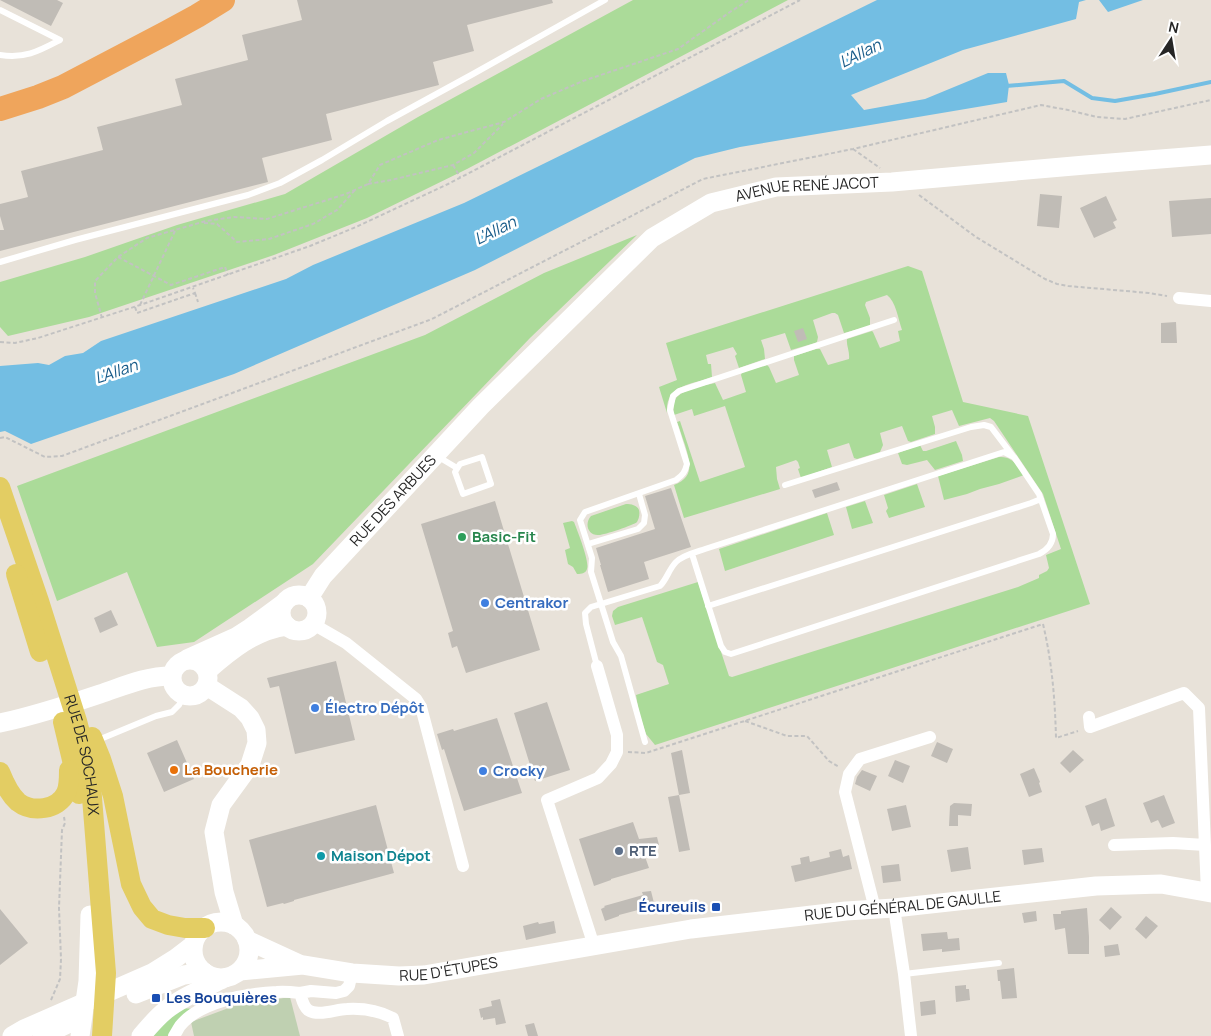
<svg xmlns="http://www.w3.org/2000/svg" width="1211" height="1036" viewBox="0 0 1211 1036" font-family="Manrope,sans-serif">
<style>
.green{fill:#abdb99}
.cemetery{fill:#bfd0b1}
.water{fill:#73bee3}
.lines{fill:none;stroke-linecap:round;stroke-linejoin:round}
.stream{stroke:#73bee3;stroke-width:4}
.building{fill:#c0bcb6}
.path{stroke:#c2c2c2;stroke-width:2;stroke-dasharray:4 2.5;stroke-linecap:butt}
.lane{stroke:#fff;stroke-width:6}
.street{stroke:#fff;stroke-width:12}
.secondary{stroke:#fff;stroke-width:19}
.primary{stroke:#e3cd63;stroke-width:20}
.highway{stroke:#efa55c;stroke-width:24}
.leisure-dot{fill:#2e9e5b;stroke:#fff;stroke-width:2}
.shop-dot{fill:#3f7fe0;stroke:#fff;stroke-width:2}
.food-dot{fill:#e8710a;stroke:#fff;stroke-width:2}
.service-dot{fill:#5c6f8a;stroke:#fff;stroke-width:2}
.culture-dot{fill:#0f9aa8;stroke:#fff;stroke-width:2}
.transit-dot{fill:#1a4fb4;stroke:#fff;stroke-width:2}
.labels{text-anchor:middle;stroke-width:5;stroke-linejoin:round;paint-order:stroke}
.street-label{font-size:15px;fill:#262626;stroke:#fff}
.leisure-label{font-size:15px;font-weight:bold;fill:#27864d;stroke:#fff;text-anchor:start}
.shop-label{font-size:15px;font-weight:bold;fill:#366cbe;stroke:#fff;text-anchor:start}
.food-label{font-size:15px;font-weight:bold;fill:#c56008;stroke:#fff;text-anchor:start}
.service-label{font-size:15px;font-weight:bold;fill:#4e5e75;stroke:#fff;text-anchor:start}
.culture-label{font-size:15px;font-weight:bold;fill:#0d838f;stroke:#fff;text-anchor:start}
.transit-label{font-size:15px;font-weight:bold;fill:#164399;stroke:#fff;text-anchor:end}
.water-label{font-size:16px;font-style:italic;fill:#185b89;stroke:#fff}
</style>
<rect width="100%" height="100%" fill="#e8e2d9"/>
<path class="green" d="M633,0H788L467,169L367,218L274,255L89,317L8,336L0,327V282L85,257L177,225L285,194L418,117Z
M637,235L530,338L313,564L194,642L157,647L127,572L57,601L17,486L425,335L544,273Z
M908,266L922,271L963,402L1028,416L1090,604L655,745L646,734L639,713L636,695L669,684L663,665L657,662L642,617L615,625L612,616L613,611L618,607L698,582L729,676L732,677L1018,587L1039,578V575L1047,571L1049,568L1046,555L1061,549L1043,494L994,421L990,418L959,426L952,410L932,416L935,427V434L911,442L908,441L902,426L880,433L883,445L880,452L857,459L854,458L849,443L827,450L832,467L801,478L798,469L800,468L798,462L796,460L776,467L777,479L780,489L684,518L674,485C695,477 690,462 685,445C682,437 680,429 677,422L680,421L700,482L745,467L725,406L694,416L692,409L674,415C673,409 673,403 676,398C682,390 705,385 715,383L723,400L746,392L741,375L742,372L767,365L769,367L776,383L799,375L794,360V356L816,349H820L828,365L849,359C850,352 846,345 847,339L872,331L873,332L880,348L900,341L898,331L902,330C898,318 896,302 887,295L866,302L865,305L870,318V326L844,333L838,315L835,313H832L813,320L818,337L817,342L815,343L791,350L785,333L761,340L764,349L765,359L739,368L735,356L737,354L733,347L706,355L708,364H711L712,377C692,385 665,384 667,413L659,387L677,380L666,343Z
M956,441L962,455L963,461L935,470L927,460L907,465L902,464L898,453L920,445L923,451H926Z
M999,457C1012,456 1017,465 1024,475L999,484L980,489L967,494L944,500L938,476Z
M917,484L925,507L889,518L886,511L888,508L884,495Z
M865,501L873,523L852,529L846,507Z
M626,504C631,504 637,505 639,510C640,514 639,519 637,522C634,525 604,535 599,535C588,536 584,524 591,516Z
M827,513L834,535L725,571L719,549Z
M572,521L574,522C577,530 590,562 587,569C586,573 582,574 577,574L573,567L568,564L565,550L570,548L563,523Z
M180,1008L195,1009L169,1036H146Z"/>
<path class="cemetery" d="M290,997L300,1036H194L191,1022L234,1006Z"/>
<path class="water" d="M877,0H1086L1079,2L1076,19L963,50L851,95L864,110L925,99L988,73H1006L1009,85L1007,102L740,147L695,158L475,270L234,374L31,444L5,431L0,432V366L38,363L49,365L65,356L83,353L101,341L286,279L313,265L464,203Z
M1099,0H1143L1108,12Z"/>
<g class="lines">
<path class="stream" d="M1006,86L1064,81L1092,98L1115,101L1155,94L1211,82"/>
</g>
<path class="building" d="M0,0H57L63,3L51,26Z
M297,0H552L553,3L467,25L474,51L433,62L439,85L326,114L332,140L262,158L268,182L0,251V230H4L0,216V204L28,197L21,171L103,150L97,127L182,105L175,79L248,60L242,35L302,20Z
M1040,194L1062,196L1059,228L1037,226Z
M1106,196L1117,220L1113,222L1116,228L1094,238L1080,208Z
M1211,198V234L1172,237L1169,201Z
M1176,322L1177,343H1161V323Z
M803,328L807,339L798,342L794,331Z
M837,482L840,490L815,498L812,490Z
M671,488L691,547L644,562L649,579L608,592L600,565H601L596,548L655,529L645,496Z
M495,501L540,650L466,673L457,646L452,648L448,633L453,631L421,524Z
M111,610L118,625L100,633L94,618Z
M336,661L355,740L295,754L279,686L270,688L267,678Z
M547,702L570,770L535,781L514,713Z
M497,718L522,793L464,811L444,749L442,750L437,734L453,729L454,731Z
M177,740L194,779L164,792L147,753Z
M937,742L953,749L947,763L931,756Z
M682,750L690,793L679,795L671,753Z
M1073,750L1084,760L1070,773L1060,763Z
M895,760L910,766L903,783L888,776Z
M1034,768L1040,782L1039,783L1042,792L1029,797L1020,774Z
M862,770L877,776L870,791L855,784L857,777Z
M679,795L690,850L679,852L668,797Z
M1164,795L1175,823L1162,828L1158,820L1151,823L1143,803Z
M1106,798L1115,826L1101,831L1099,823L1092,826L1085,806Z
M954,803L972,804L971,816L958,815V826H949L950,806Z
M376,805L394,873L294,900V901L284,904L283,903L267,907L249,840Z
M906,805L911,827L892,831L887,809Z
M633,822L639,839L657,837L659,845L642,848L649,868L611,879V880L594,886L579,839Z
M968,847L971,869L951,872L947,850Z
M1042,848L1044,862L1024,865L1022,850Z
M841,849L843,857L849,855L852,869L795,882L791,866L801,864L800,858L809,856L810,862L830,857L829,852Z
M899,864L901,881L883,883L881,866Z
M651,891L655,907L638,911V910L619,915V916L605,921L601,909L605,907L604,906L643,895L642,892Z
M1111,907L1122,917L1110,930L1099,920Z
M1087,908L1089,937V954H1068L1065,928L1055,930L1053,914H1061V911Z
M0,909L28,943L0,965Z
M1036,911L1037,921L1024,923L1022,913Z
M1146,916L1158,926L1146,939L1135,929Z
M554,921L556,933L526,940L523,926L538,922L539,924Z
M947,932L948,939L959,938L960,950L942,952V949L923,951L921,934Z
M1118,944L1120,955L1105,957L1104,946Z
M1014,968L1017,998L1002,999L1000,981H998L997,970Z
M966,985V989H969L970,1000L956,1002L955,986Z
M500,999L506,1023L496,1025L495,1018L483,1020V1017L481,1018L479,1009L492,1006L491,1001Z
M935,1000L936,1014L921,1016L920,1002Z
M534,1023L538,1036H528L525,1025Z"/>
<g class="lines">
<path class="path" d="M853,149L880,168
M453,165L460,177
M368,184L391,180L453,165L474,153L503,124
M919,195L976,237L1045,279L1057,284L1068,286L1149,293L1167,296
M204,223L217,224L237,242L269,239L313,224L337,210L355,190
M118,257L171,285L225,267L228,275
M195,293L198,302
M140,305L175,231
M135,307L137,313L195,293L193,288
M102,318L95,293V281L118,257L147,238L206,221L234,217L267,219L346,194L368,184L380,165L438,140L504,122L541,99L583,81L678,49L730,12L749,0
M0,342L15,343L38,338L140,305L310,246L356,227L448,184L800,0
M0,438L5,437L45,457L62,456L432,319L703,179L853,149L1041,105L1068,110L1097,117L1125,119L1211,100
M745,721L787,736H807L829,761L839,767
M628,752L646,753L1043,624C1052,662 1055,699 1056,738L1078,731
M51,1000L60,979L61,959L59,908L62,830L65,823L64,817"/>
<path class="lane" d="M0,10L60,40C39,51 25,59 0,55
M0,262L75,240L248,195L280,183L322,160L387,121L473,74L605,0
M437,456L457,468
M482,457L491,484L463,494L455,472L460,464Z
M785,485L971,427L984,425L991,427L1013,456
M588,544L638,529L644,523L645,515L639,494
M708,606L1031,503L1041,499
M597,666L586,624L585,613L591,607L660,586C667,579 669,569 676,562C683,555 696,552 705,549L1004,452L1014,457L1039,494L1053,534C1053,544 1047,550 1039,554L731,654L725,652L721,646L692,554
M103,738L156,716L172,712L179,705L184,695
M645,742L621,656L613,642L591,572L592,558L580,520L585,512L676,480C683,475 685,472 687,464L670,410L673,396L679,391L894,320
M904,974L999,963"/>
<path class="street" d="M1179,298L1211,301
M313,624L346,643L416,699L421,707L463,866
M1089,717L1090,727L1184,693L1199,708L1207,892
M1114,845L1173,843L1205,845
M894,908L904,974L911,1036
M875,909L845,792L849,774L860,759L930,737
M594,946L547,800L598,778L611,764L617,752V735L597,666
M352,973L349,986L344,991L336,993L311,991L300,993C302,999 303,1006 308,1010C318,1017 336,1009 347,1009C363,1008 379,1011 393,1018L398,1036
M174,1036C176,1033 178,1029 180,1026C199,1002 247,993 277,992C284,991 292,992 300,993"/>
<g class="secondary">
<circle cx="299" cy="613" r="18"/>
<path id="s1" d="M309,598L323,576L481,406L652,238L711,203L776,187L892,182L1085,165L1211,155"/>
<path d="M187,659L236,637L250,628L284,603"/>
<circle cx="190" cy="678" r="18"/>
<path d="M207,671C230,651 255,630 287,626"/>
<path d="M206,687L213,690L241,708L250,718L256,730L257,743L250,765L221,805L214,832L224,892L234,925"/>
<path d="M0,723C34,716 67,705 100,694C124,686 146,676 171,676"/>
<circle cx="221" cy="950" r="28"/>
<path d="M247,940L299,964"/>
<path id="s2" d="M240,971L303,965L352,973L399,976L424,975L691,929L846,911L894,908L1096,886L1161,884L1211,893"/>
<path d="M136,994L184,975L204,972"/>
<path d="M12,1036L24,1029L152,973L176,958L193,945"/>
<path d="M42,1036L72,1022"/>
<path d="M80,1036L88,981L90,915"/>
<path d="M141,1036C149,1027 156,1018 166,1010C182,997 206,987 225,978"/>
</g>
<g class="primary">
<path id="s3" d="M0,487L39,601L77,721L86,756L91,785L106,973L102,1036"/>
<path d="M16,574L40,652"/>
<path d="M63,722L78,785L79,794"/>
<path d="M92,737L101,759L113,796L131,884L142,907L152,919L168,925L185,928H205"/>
<path d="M0,772C4,782 9,794 18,802C32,813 58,810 66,793C69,787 69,776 69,770"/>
</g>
<path class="highway" d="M0,109L38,97L63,87L166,33L197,16L223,0"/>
</g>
<circle class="leisure-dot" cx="462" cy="537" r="5"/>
<g class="shop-dot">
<circle cx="485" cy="603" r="5"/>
<circle cx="315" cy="708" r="5"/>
<circle cx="483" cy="771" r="5"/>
</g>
<circle class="food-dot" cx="174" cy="770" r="5"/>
<circle class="service-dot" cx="619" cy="851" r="5"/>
<circle class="culture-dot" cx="321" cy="856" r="5"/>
<g class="transit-dot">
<rect x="711" y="902" width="10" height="10" rx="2.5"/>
<rect x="151" y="993" width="10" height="10" rx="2.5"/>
</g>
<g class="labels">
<g class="street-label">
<text dy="5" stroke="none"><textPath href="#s1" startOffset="664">AVENUE RENÉ JACOT</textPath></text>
<text dy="5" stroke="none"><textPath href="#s1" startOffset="129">RUE DES ARBUES</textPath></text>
<text dy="5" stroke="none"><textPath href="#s3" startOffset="281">RUE DE SOCHAUX</textPath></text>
<text dy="5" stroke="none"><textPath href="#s2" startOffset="669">RUE DU GÉNÉRAL DE GAULLE</textPath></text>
<text dy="5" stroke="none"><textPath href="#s2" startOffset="210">RUE D'ÉTUPES</textPath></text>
</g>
<g class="leisure-label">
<text x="472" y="542">Basic-Fit</text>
</g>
<g class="shop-label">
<text x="495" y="608">Centrakor</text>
<text x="325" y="713">Électro Dépôt</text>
<text x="493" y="776">Crocky</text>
</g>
<g class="food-label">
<text x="184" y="775">La Boucherie</text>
</g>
<g class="service-label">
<text x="629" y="856">RTE</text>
</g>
<g class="culture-label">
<text x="331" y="861">Maison Dépot</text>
</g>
<g class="transit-label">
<text x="706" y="912">Écureuils</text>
<text x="166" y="1003" text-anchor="start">Les Bouquières</text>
</g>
<g class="water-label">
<text transform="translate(860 53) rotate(-26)" y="6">L'Allan</text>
<text transform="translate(495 230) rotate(-26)" y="6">L'Allan</text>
<text transform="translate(116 371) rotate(-19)" y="6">L'Allan</text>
</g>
</g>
<g transform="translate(1171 40) rotate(12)" stroke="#ffffff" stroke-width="4" paint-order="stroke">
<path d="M0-4L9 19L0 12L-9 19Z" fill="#262626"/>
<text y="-8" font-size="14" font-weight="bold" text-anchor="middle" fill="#262626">N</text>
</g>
</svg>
